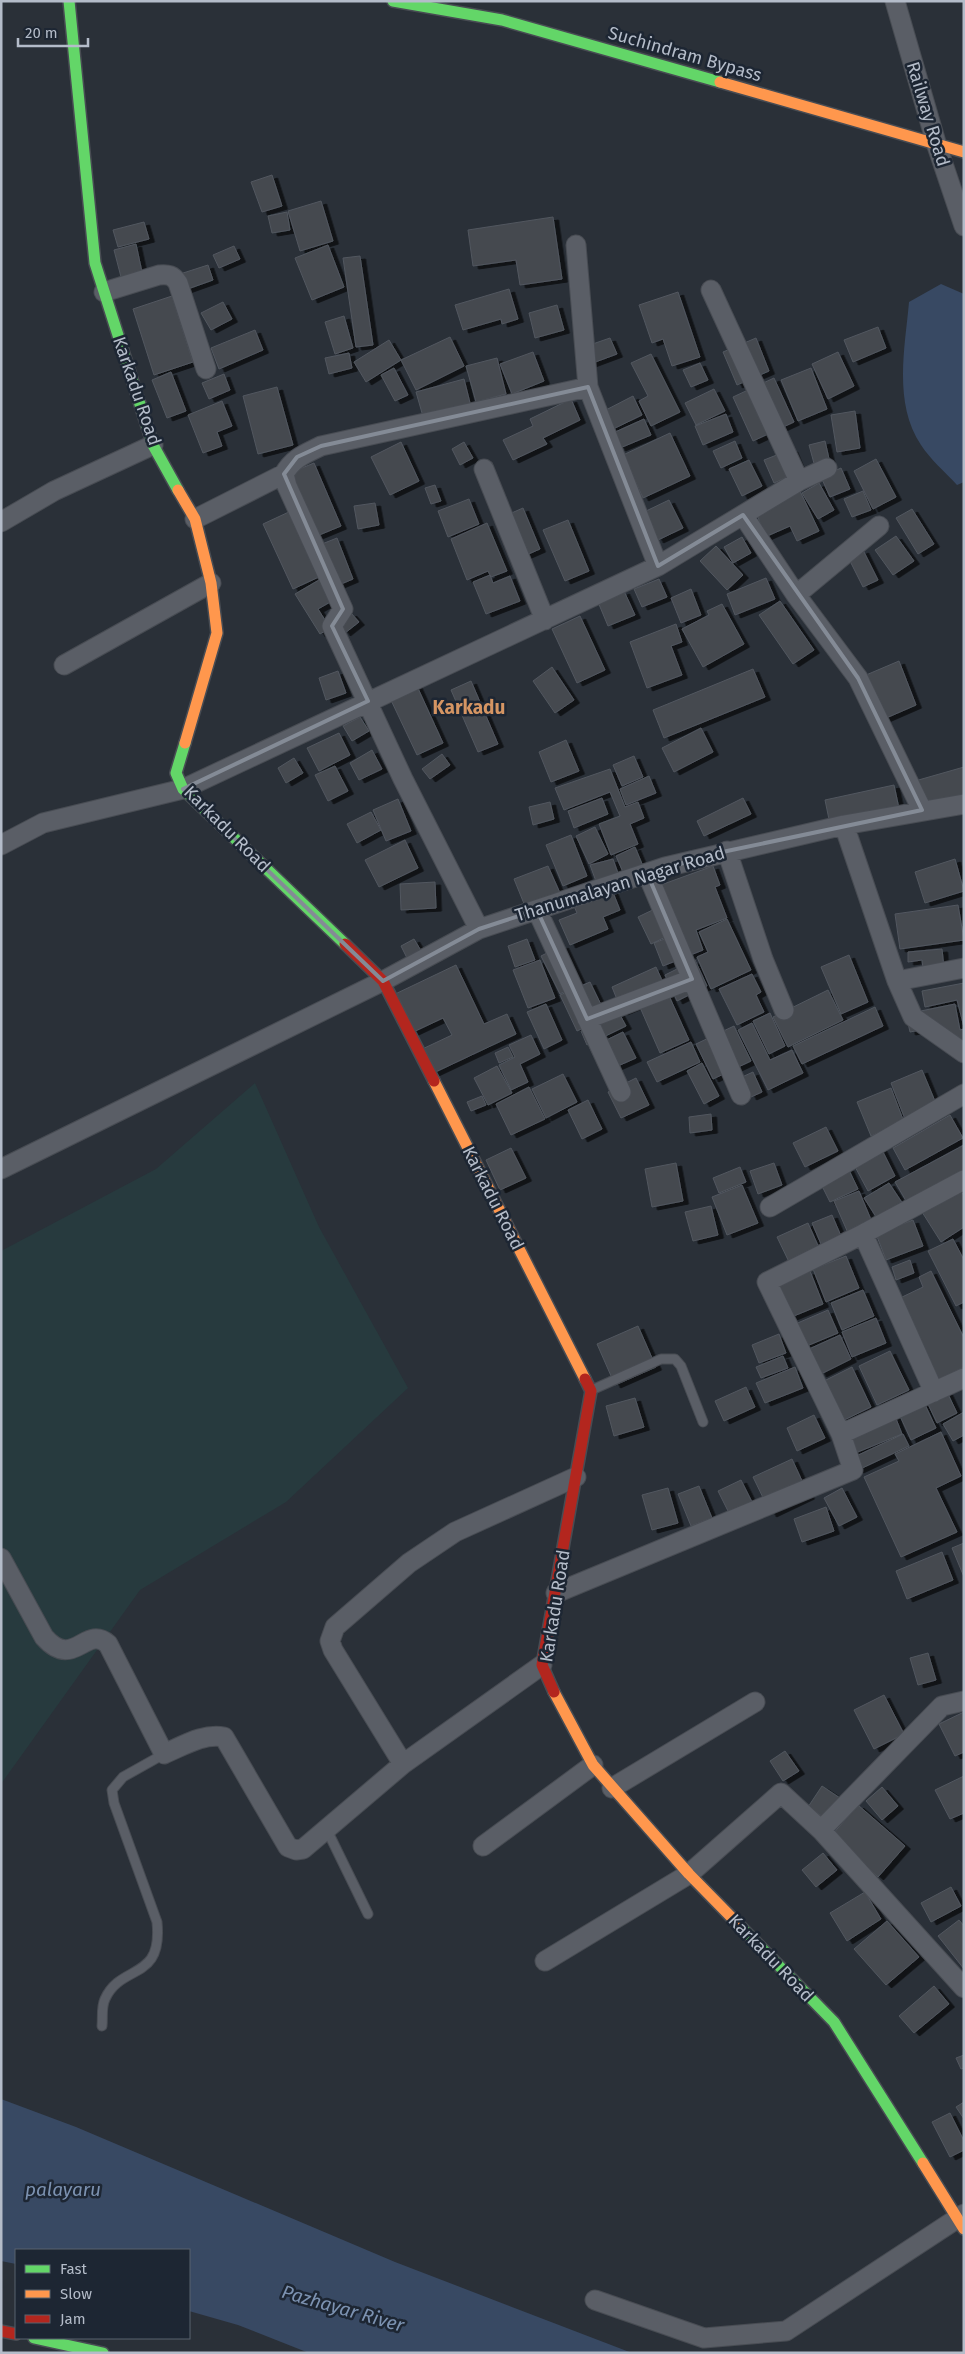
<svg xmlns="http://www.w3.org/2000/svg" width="965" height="2354" viewBox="0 0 965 2354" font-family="'Fira Sans',sans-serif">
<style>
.green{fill:#273a3e}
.water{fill:#384963}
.building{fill:#444950;stroke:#52575f;filter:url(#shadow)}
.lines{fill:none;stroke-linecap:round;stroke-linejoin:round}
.lane-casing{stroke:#484c53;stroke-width:11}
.street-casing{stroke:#484c53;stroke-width:21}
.fast-casing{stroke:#484c53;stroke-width:14}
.slow-casing{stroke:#484c53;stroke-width:14}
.jam-casing{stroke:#484c53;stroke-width:14}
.lane{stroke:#5a5e66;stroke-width:9}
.street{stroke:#5a5e66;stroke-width:19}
.fast{stroke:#63d668;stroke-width:11}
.slow{stroke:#ff974d;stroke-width:11}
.jam{stroke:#b3261e;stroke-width:11}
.marked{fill:none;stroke:#848b96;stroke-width:4;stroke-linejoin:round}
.labels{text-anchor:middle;stroke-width:5;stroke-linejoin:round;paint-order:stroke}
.street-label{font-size:18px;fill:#b4bcc9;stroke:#1d2633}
.neighbourhood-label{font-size:19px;font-weight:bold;fill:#d59563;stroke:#1d2633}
.water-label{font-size:19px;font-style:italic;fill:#7c92b1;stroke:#1d2633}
</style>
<defs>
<filter id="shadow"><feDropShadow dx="5.5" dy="3" stdDeviation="0" flood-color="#0009"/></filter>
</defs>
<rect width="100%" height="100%" fill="#2a3038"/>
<path class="green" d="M255,1083L319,1227L408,1388L286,1502L140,1590L1,1784V1251L156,1169Z"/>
<path class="water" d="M941,284L964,294V482L957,485C945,472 930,459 921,445C893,403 905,348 909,302Z
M1,2099L76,2127L395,2262L632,2353H309L238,2325L189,2311V2250H16V2264L1,2261Z"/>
<path class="building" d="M272,175L282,206L262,212L251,182Z
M321,201L333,241L300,251L288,211Z
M287,212L290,230L272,233L268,216Z
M553,217L562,279L520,285L516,260L473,266L468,230Z
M144,222L149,239L118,247L113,230Z
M136,244L142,272L121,277L114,250Z
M328,245L344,287L312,300L295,258Z
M234,246L240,259L219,268L213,255Z
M360,256L373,345L356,347L343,258Z
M208,265L213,280L185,290L180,274Z
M509,289L518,319L502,324L501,319L463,330L455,305Z
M678,292L700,357L672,366L663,339L652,343L639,305Z
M172,296L193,362L154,375L133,309Z
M223,302L232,319L211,330L201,313Z
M557,305L564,330L535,338L529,313Z
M344,316L353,348L335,354L325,322Z
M878,327L886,348L853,362L844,340Z
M255,330L263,350L219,369L211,348Z
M450,337L464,366L416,390L401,360Z
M610,338L617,354L590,364L584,347Z
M756,338L769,371L737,385L723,352Z
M389,340L401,360L366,382L354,362Z
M533,352L544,381L512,394L500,364Z
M838,352L854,386L828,399L812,364Z
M349,353L352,368L329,374L325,358Z
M651,354L680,412L651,426L639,401L648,396L631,363Z
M497,358L506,394L476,402L466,366Z
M700,363L708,380L691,387L683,370Z
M394,368L408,395L395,401L381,375Z
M811,368L827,409L798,421L781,380Z
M171,372L186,411L167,418L152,380Z
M224,374L230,390L209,399L202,383Z
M774,378L794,422L753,441L733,397Z
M464,379L471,407L424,420L416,392Z
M277,387L293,445L258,454L243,396Z
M714,389L725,411L696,425L685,403Z
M633,396L642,415L611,430L602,412Z
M571,399L580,420L543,438L547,444L513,460L503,440L533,426L530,419Z
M222,401L232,426L217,432L222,446L203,453L188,415Z
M855,411L860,448L837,452L831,415Z
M726,414L733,432L703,445L695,426Z
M644,419L651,435L620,448L613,433Z
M670,433L690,476L643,498L623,455Z
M735,441L742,458L721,468L713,451Z
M825,441L830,463L815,467L809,445Z
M401,442L419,481L390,495L371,457Z
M464,442L473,458L460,465L452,449Z
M792,449L801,471L774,483L764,460Z
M876,459L896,497L873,509L854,471Z
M749,460L762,486L742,496L729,469Z
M314,463L341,526L312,538L285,475Z
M841,468L850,489L830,497L821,477Z
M819,483L834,510L818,519L802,493Z
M435,485L441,501L431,504L425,488Z
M800,491L819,531L797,541L790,526L765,537L756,512Z
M863,491L871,510L852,517L844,499Z
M469,499L479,524L448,537L438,511Z
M669,500L683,528L658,540L644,512Z
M375,503L379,525L358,529L354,506Z
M523,508L540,549L524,556L507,515Z
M912,509L934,544L918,554L896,518Z
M291,511L321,576L293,589L263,524Z
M568,520L589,571L565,581L543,530Z
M487,523L507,571L491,577L488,571L467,580L451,539Z
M896,536L914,561L893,575L875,550Z
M742,537L751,553L733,563L724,547Z
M337,538L353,579L334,587L317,546Z
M716,546L743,575L727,590L700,561Z
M863,550L878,580L863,587L848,557Z
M490,575L493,583L510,576L520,601L486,614L473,582Z
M766,578L775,599L735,615L727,594Z
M659,579L667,597L642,607L634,589Z
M319,580L332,601L318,609L330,628L320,634L295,594Z
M691,589L701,615L681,623L671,598Z
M624,591L635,615L608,626L598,602Z
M780,601L814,650L793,664L759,615Z
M722,604L744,644L703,667L682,629L709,615L707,611Z
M351,613L359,622L345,633L338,623Z
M580,616L605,670L577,683L552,629Z
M676,624L682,642L671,646L682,675L647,688L630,642Z
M899,661L916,705L877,722L859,678Z
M552,667L574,700L555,713L533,681Z
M753,669L765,697L664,738L653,710Z
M338,671L346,693L326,700L319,678Z
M471,681L498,744L478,752L451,690Z
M416,684L443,743L417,755L389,696Z
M360,717L369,731L352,741L343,726Z
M701,728L713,752L674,772L662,748Z
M339,733L350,755L319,771L307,748Z
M566,740L579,771L551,782L539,752Z
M372,750L382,769L359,780L350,763Z
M442,754L450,765L430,779L422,769Z
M634,756L643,777L622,786L613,765Z
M294,758L303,773L286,783L278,768Z
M335,766L348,791L328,801L315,775Z
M964,767V796L923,808L915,781Z
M610,769L625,807L638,802L644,818L630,824L638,844L611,855L599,824L620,816L610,792L564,810L555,788Z
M649,776L656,793L626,805L620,789Z
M894,785L900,813L831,829L825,800Z
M602,798L608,814L574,828L568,811Z
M743,798L751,814L704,836L697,821Z
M398,799L411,831L386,841L373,810Z
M550,802L554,819L533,825L529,807Z
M371,812L381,830L357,843L347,824Z
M595,827L608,854L589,864L576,836Z
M571,835L587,876L563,886L546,845Z
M405,840L418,868L379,887L365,860Z
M635,847L645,871L626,879L616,856Z
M613,859L619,876L597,884L590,865Z
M955,859L964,891L925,903L915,872Z
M548,866L564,902L529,916L514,879Z
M713,866L720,885L715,887L727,918L696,930L703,950L663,966L654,943L680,933L658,886Z
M435,882L436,908L401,910L400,884Z
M612,890L620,910L603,917L608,929L570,945L559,920L577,913L574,906Z
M663,905L676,932L651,944L638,917Z
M958,905L964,940L900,949L895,914Z
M727,919L751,970L711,989L697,957L708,952L699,932Z
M414,939L423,954L409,962L401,946Z
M527,939L535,960L515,967L508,946Z
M563,945L581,983L560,994L541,956Z
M942,949L944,968L923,969L922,960L908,962V952Z
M849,955L868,1002L841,1014L821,967Z
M540,960L555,998L528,1008L513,970Z
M695,960L707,986L677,1001L665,975Z
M456,965L484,1024L507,1014L516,1034L427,1076L416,1052L452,1035L443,1018L409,1034L391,996Z
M656,967L689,1040L660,1053L639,1005L622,1012L612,987Z
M752,974L761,992L756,995L764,1012L737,1025L719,989Z
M590,982L607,1017L577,1031L560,995Z
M964,983V1027L957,1000L925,1007L922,991Z
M828,990L843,1020L788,1047L773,1017Z
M546,1004L562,1040L544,1049L527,1012Z
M955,1004L960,1030L964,1029V1046L941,1026L910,1032L906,1014Z
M875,1007L883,1026L802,1064L793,1046Z
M619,1013L626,1026L587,1045L581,1031Z
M770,1013L785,1046L769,1054L753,1021Z
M752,1023L770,1060L792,1050L803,1073L768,1090L738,1030Z
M734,1026L751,1061L713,1079L696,1044Z
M623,1032L636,1058L602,1073L590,1048Z
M531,1035L540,1054L520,1064L528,1082L511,1090L499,1065L515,1057L509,1045Z
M691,1042L700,1062L657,1082L647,1062Z
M508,1047L513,1057L499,1063L495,1053Z
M702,1063L719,1096L704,1104L687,1071Z
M497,1066L512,1093L488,1105L474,1078Z
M922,1070L937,1106L905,1119L891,1083Z
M753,1072L762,1092L751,1097L742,1077Z
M563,1074L577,1102L546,1118L532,1089Z
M636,1078L649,1105L621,1118L608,1092Z
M529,1087L545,1119L511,1135L496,1104Z
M891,1088L904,1122L871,1136L857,1102Z
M482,1096L486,1105L471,1111L467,1102Z
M588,1100L602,1129L582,1139L568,1110Z
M711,1114L712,1130L690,1133L689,1117Z
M950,1115L963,1138L905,1170L893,1148Z
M826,1127L838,1151L805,1167L793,1143Z
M964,1145V1177L909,1206L895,1182Z
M511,1148L526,1178L500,1190L486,1160Z
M881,1148L895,1176L868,1191L853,1163Z
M676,1163L683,1201L652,1207L645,1169Z
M774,1163L782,1185L758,1194L750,1171Z
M740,1167L746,1182L719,1193L713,1178Z
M848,1168L858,1189L830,1202L820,1182Z
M889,1183L905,1207L880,1223L864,1198Z
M742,1185L758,1223L727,1235L712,1197Z
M959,1188L964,1196V1227L941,1242L922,1212Z
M859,1191L872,1222L848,1233L834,1201Z
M711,1206L718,1235L693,1241L685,1212Z
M832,1215L841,1236L821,1244L812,1223Z
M913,1220L923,1246L886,1260L876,1234Z
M808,1223L820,1250L790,1264L777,1237Z
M953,1239L964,1260V1302L956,1306L928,1251Z
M846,1256L859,1288L826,1302L813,1269Z
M910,1260L914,1273L896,1280L892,1267Z
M810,1271L823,1304L789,1318L776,1285Z
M931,1271L964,1338V1367L938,1380L898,1299L923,1287L919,1277Z
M863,1290L874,1316L842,1330L831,1303Z
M828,1310L838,1333L802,1348L793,1325Z
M876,1318L886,1343L852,1357L842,1332Z
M638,1326L656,1367L615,1385L597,1344Z
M779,1334L786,1353L759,1363L752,1345Z
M840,1335L851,1359L821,1374L809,1349Z
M890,1351L909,1390L877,1405L859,1366Z
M783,1356L788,1368L761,1378L756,1367Z
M795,1367L803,1388L765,1403L756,1383Z
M852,1367L871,1407L840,1422L822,1382Z
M746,1387L755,1407L724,1421L715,1401Z
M947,1392L957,1413L937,1423L927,1402Z
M920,1394L936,1428L911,1440L895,1405Z
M635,1398L644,1427L614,1436L606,1406Z
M893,1411L902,1434L853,1454L844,1431Z
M964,1412V1435L953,1441L943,1424Z
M814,1415L825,1438L797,1451L787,1428Z
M941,1432L961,1476L936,1488L957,1532L901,1557L864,1477L899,1461L895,1454Z
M903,1434L909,1446L858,1470L852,1458Z
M792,1459L809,1496L771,1514L753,1477Z
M741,1480L753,1504L730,1515L718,1491Z
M699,1486L712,1518L691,1526L678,1494Z
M668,1488L678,1523L652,1530L642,1495Z
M842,1488L857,1517L839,1526L824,1498Z
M826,1507L834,1531L802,1542L794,1519Z
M964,1543V1577L952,1548Z
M942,1552L953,1580L907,1599L896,1571Z
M928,1653L936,1680L918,1685L910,1658Z
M884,1695L904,1734L874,1749L854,1710Z
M964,1712V1752L955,1756L939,1724Z
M785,1751L799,1771L783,1781L770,1761Z
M964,1776V1813L950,1819L935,1790Z
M822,1786L840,1798L826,1819L808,1807Z
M882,1787L898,1806L882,1820L866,1801Z
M858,1805L905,1846L878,1877L831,1836Z
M823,1853L837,1870L816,1887L802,1870Z
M951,1887L961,1906L931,1922L921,1903Z
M865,1892L881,1919L847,1941L830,1913Z
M959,1920L964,1926V1969L938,1936Z
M887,1921L919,1957L886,1985L854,1949Z
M934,1986L949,2004L914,2033L899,2016Z
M964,2055V2068L961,2069L956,2058Z
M964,2102V2119L956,2107Z
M950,2113L964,2141V2150L950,2157L932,2122Z"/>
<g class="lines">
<g class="lane-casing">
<path id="lane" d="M594,1389L661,1359H675L681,1366L703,1422
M326,1828L368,1914
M102,2026C103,2018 101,2007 105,1999C121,1963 163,1982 157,1922L114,1803L112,1790L123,1777L164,1754"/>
</g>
<g class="street-casing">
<path id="street" d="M895,1L937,146L964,226
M576,245L588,387L658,566
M711,290L799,481
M104,292L159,275C168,274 173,275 178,283L206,369
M484,469L545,620
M284,474L287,486L343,609L332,626L403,779L479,929
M743,515L796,595L858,678L922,810
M195,519L284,474C293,458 305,454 321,446L588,387
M1,522L54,491L153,445
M796,595L879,526
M64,665L211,583
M844,825L964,804
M1,845L43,823L183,789L658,566L799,481L827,468
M727,851L763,959L784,1010
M647,873L741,1095
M537,910L621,1092
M897,981L964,968
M587,1019L692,979
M1,1169L383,981L479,929L665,867L844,825L897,981L913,1017L964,1053
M770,1207L964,1094
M863,1234L934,1392
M841,1434L964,1378
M1,1558L44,1637C74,1671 85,1624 108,1644L164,1754C183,1746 203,1733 224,1737L288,1847L296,1850L303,1849L403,1764L542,1665
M556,1593L853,1470L841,1434L767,1282L863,1234L964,1180
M403,1764L333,1650L330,1641L335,1627L409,1563L455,1532L576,1477
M612,1788L755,1702
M821,1830L964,1988
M483,1846L593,1765
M545,1961L689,1874L781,1793L821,1830L942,1706L964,1701
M595,2300L704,2338L786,2331L964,2214"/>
</g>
<g class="fast-casing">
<path id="fast" d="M69,1L95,263L153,445L178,490
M393,1L502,20L720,82
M185,743L176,773L183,789L345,944
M738,1924L834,2022L923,2163
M34,2338L103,2353"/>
</g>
<g class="slow-casing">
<path id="slow" d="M720,82L964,152
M178,490L195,519L211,583L217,633L185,743
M434,1081L585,1379
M554,1692L593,1765L689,1874L738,1924
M923,2163L964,2229"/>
</g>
<g class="jam-casing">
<path id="jam" d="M345,944L383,981L434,1081
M554,1692L542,1665L591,1391L585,1379
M1,2331L16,2334"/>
</g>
<use href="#lane" class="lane"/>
<use href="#street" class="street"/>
<use href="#fast" class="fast"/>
<use href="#slow" class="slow"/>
<use href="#jam" class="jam"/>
</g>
<path class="marked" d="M588,387L658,566L743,515L858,678L922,810L727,851L647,873L692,979L587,1019L537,910L479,929L383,981L183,789L368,701L332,626L343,609L284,474L297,457L321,446Z"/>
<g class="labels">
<g class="street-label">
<text transform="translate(685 54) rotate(16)" y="6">Suchindram Bypass</text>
<text transform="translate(928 114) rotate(73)" y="6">Railway Road</text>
<text transform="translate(137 391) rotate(71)" y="6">Karkadu Road</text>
<text transform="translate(227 829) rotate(45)" y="6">Karkadu Road</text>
<text transform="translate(620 884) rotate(-17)" y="6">Thanumalayan Nagar Road</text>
<text transform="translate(493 1198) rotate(63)" y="6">Karkadu Road</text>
<text transform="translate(555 1606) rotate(-81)" y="6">Karkadu Road</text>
<text transform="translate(771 1958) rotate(46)" y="6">Karkadu Road</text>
</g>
<g class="neighbourhood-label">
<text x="469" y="714">Karkadu</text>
</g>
<g class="water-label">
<text x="63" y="2196">palayaru</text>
<text transform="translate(343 2308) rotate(16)" y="7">Pazhayar River</text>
</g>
</g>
<rect width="965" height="2354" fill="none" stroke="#b4bcc9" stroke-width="5"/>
<rect x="15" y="2249" width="175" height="90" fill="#1d2633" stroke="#59626f"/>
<rect x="25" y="2265" width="25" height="8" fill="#63d668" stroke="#59626f"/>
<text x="60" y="2274" font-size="15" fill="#b4bcc9">Fast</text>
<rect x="25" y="2290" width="25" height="8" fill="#ff974d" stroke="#59626f"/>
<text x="60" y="2299" font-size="15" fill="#b4bcc9">Slow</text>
<rect x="25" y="2315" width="25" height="8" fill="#b3261e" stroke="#59626f"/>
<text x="60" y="2324" font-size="15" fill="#b4bcc9">Jam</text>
<path d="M18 38v8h70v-8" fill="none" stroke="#b4bcc9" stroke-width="2.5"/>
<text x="25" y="38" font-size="15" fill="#b4bcc9" stroke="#1d2633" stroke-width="4" paint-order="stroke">20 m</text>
</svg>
